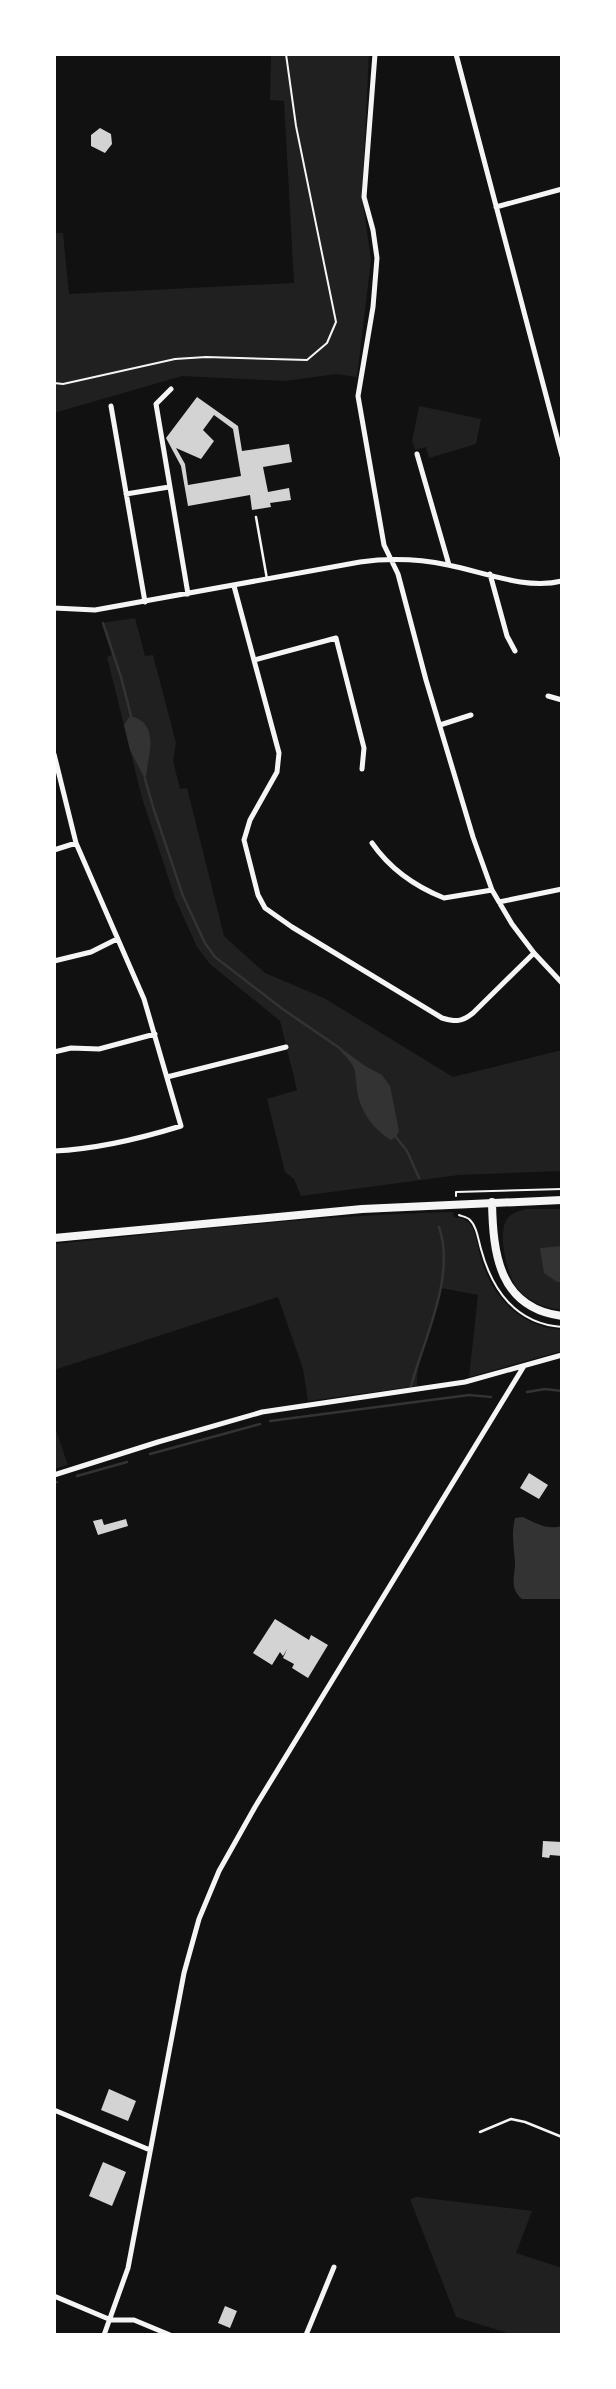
<svg xmlns="http://www.w3.org/2000/svg" width="616" height="2389" viewBox="0 0 616 2389" font-family="'Noto Serif',serif">
<style>
.green{fill:#202020}
.water{fill:#333}
.lines{fill:none;stroke-linecap:round;stroke-linejoin:round}
.stream{stroke:#333;stroke-width:2.5}
.building{fill:#d3d3d3;fill-rule:evenodd}
.path{stroke:#f5f5f5;stroke-width:2}
.service{stroke:#f5f5f5;stroke-width:2.5}
.minor{stroke:#f5f5f5;stroke-width:5}
.secondary{stroke:#f5f5f5;stroke-width:8}
</style>
<rect width="100%" height="100%" fill="#111"/>
<path class="green" d="M271,54H369L362,197L371,260L357,377L336,374L285,381L182,376L54,413V233H63L69,294L294,283L284,101L270,100Z
M419,406L481,419L476,444L429,458L426,447L415,450L412,441Z
M135,618L145,656L153,655L176,743L173,761L180,789L187,788L224,936L265,973L324,998L453,1077L562,1050V1171L459,1175L301,1196L294,1179L285,1172L267,1099L297,1090L280,1021L210,964L197,947L175,898L142,798L107,657L112,655L102,623Z
M526,1209H562V1310C545,1308 529,1302 518,1289C507,1276 497,1234 507,1219C511,1213 519,1211 526,1209Z
M453,1212L454,1217C462,1218 468,1220 472,1227C477,1237 478,1249 481,1259C493,1298 520,1327 562,1330V1351L469,1377L478,1295L441,1288C438,1301 435,1314 431,1326C424,1347 416,1364 417,1386L308,1401L303,1369L278,1297L54,1370V1244C187,1231 320,1215 453,1212Z
M54,1425L68,1465L54,1469Z
M417,2197L532,2211L516,2253L562,2268V2335H514L456,2317L410,2199Z"/>
<path class="water" d="M130,716C154,721 152,743 148,762C147,768 147,774 145,779L130,750L124,725Z
M342,1049L365,1066L382,1075L390,1086L399,1131L396,1137L391,1140C373,1129 360,1111 357,1090C356,1083 356,1074 354,1068C351,1061 344,1055 340,1050Z
M562,1246V1282H557L544,1273L540,1248Z
M523,1517C537,1524 547,1530 562,1526V1599H522C509,1588 515,1577 515,1563C514,1546 511,1535 515,1518Z"/>
<g class="lines">
<path class="stream" d="M103,623L121,677L131,716
M145,779L154,810L183,896L205,943L215,957L284,1010L341,1049
M396,1137L407,1151L419,1178
M411,1386C424,1339 456,1276 439,1227
M527,1392L545,1389L562,1391
M270,1421L469,1395L491,1397
M150,1454L260,1424
M77,1476L127,1462
M54,1483L57,1482"/>
</g>
<path class="building" d="M100,128L111,134L112,144L105,153L91,146V135Z
M197,397L238,426L242,451L289,444L292,462L263,467L268,492L289,488L291,500L270,503L271,507L252,510L250,495L188,506L181,466L166,438ZM214,415L233,429L241,476L188,485L185,464L176,448L201,459L214,441L203,430Z
M529,1473L548,1485L539,1499L520,1488Z
M102,1519L104,1525L126,1519L128,1526L98,1535L93,1521Z
M275,1619L309,1640L311,1635L328,1645L308,1678L292,1668L294,1664L283,1658L287,1649L283,1656L280,1652L272,1665L253,1653Z
M543,1841L562,1842V1856L550,1855L549,1858L542,1857Z
M109,2089L136,2101L128,2121L101,2110Z
M103,2162L126,2172L112,2206L89,2196Z
M225,2306L237,2311L230,2328L218,2323Z"/>
<g class="lines">
<path class="path" d="M54,383L63,384L175,359L206,357L307,360L327,343L336,322L296,126L286,54
M456,1196V1192L562,1189
M459,1215C461,1216 467,1217 469,1219C477,1226 478,1239 481,1249C492,1290 516,1324 562,1327"/>
<path class="service" d="M256,517L267,579
M480,2132L511,2119L525,2122L562,2137"/>
<path class="minor" d="M375,54L364,197L373,230L377,258L373,307L358,396L384,545L398,574L426,680L473,837L492,890L512,924L534,953L562,983
M456,54L562,456
M496,207L562,189
M171,389L156,404L188,594
M111,406L145,602
M417,454L449,565
M126,494L169,487
M490,574L507,636L515,651
M234,586L279,753L277,772L250,820L244,840L258,895L265,908L292,927L442,1018C456,1022 462,1022 473,1013L534,953
M54,608L95,610L360,562C390,558 419,559 448,565C484,572 525,590 562,581
M254,660L336,638L364,748L362,769
M548,696L562,700
M440,725L471,715
M54,754L76,843L144,999L181,1126C139,1139 98,1149 54,1151
M372,843C390,869 414,886 444,898L492,890
M54,850L76,843
M499,902L562,889
M54,961L91,952L117,939
M54,1052L71,1048L99,1049L155,1034
M167,1077L286,1047
M54,1475L158,1442L262,1412L465,1382L562,1355
M54,2110L150,2150
M54,2296L111,2320H134L170,2335
M104,2335L128,2268L184,1973L199,1919L219,1871L255,1807L524,1366
M306,2335L334,2267"/>
<path class="secondary" d="M492,1202C493,1254 499,1308 562,1316
M54,1238L362,1209L562,1200"/>
</g>
<rect width="616" height="2389" fill="none" stroke="#ffffff" stroke-width="112"/>
</svg>
